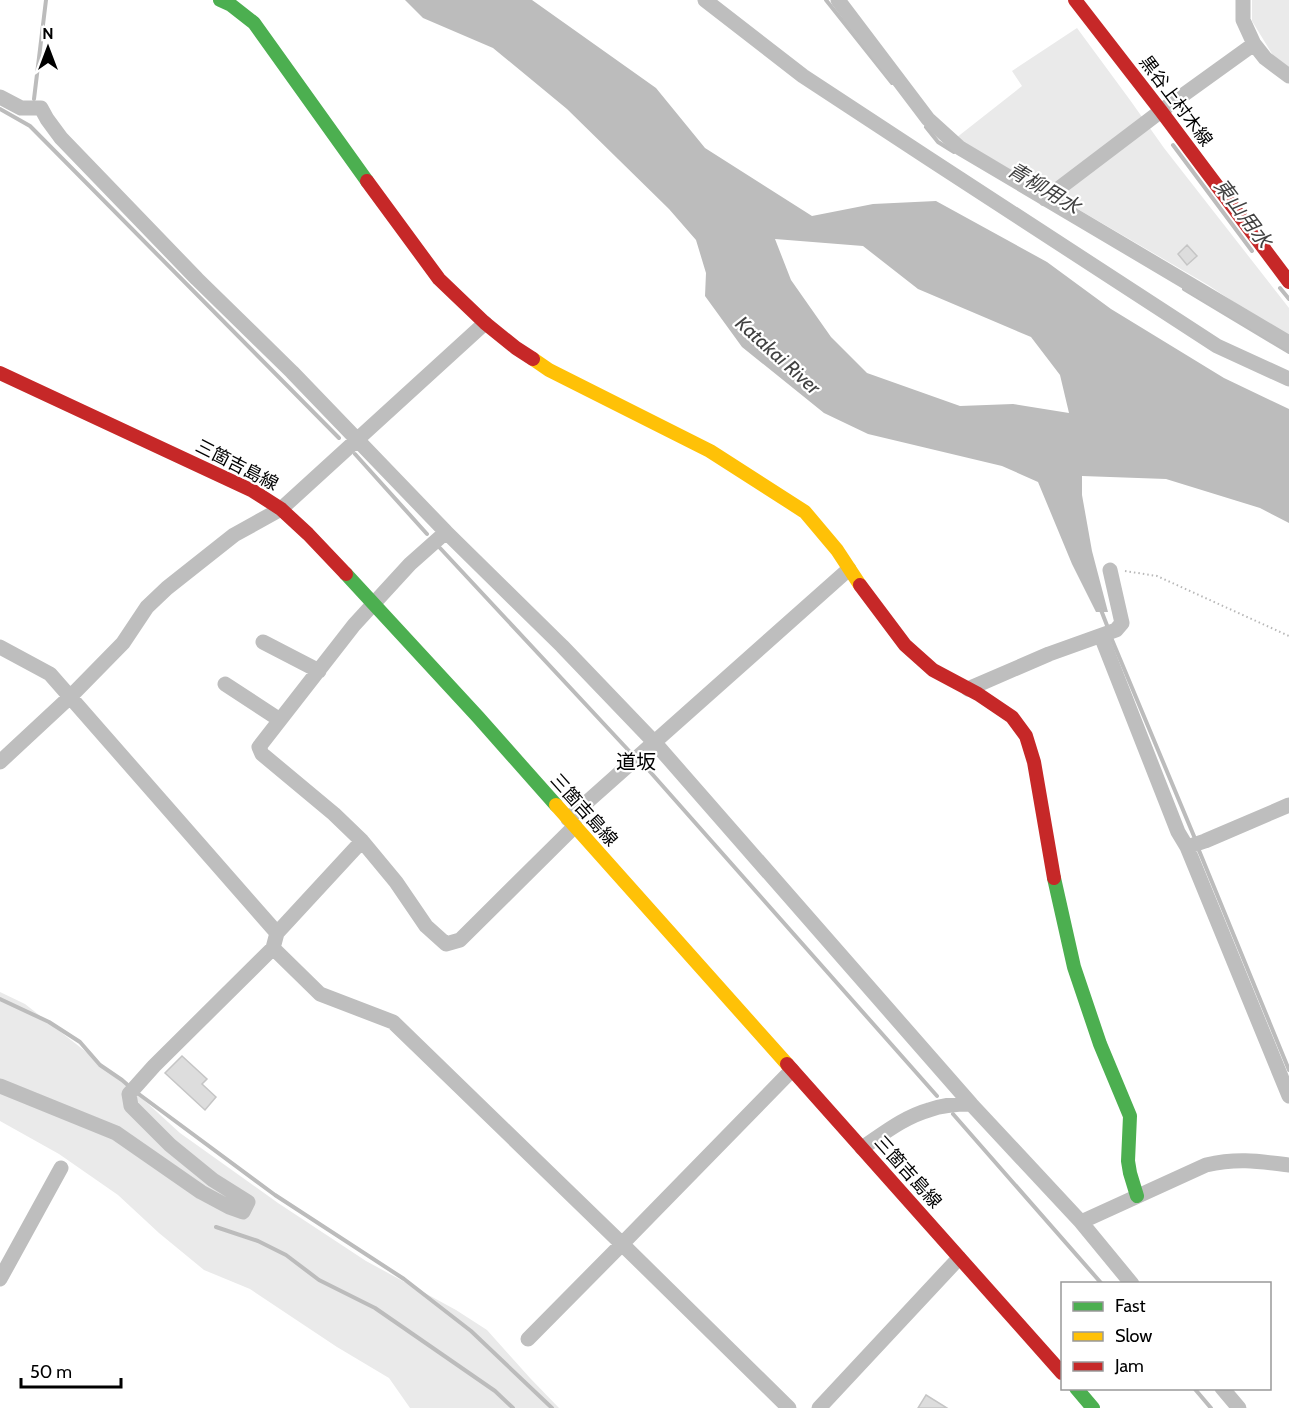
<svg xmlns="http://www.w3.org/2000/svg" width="1289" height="1408" viewBox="0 0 1289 1408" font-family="Cabin,'Noto Sans JP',sans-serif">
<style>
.green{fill:#eaeaea}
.water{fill:#bcbcbc;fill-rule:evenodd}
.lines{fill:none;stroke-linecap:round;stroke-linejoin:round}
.stream{stroke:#bcbcbc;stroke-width:4}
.building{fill:#ddd;stroke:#c5c5c5;stroke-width:1.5}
.path{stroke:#b8b8b8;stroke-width:2;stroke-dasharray:1.5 3;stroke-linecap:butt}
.street{stroke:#bebebe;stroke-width:15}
.fast{stroke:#4caf50;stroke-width:14}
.slow{stroke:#ffc107;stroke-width:14}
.jam{stroke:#c62828;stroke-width:14}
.labels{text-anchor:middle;stroke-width:4.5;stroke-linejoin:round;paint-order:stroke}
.street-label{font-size:18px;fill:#000;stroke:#fff}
.water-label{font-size:20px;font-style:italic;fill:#414141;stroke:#fff}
.neighbourhood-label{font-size:20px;fill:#000;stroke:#fff}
</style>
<rect width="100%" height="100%" fill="#fff"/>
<path class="green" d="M1252,0H1289V70L1277,62L1252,21Z
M1077,28L1130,100L1164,148L1289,308V336L1258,318L1208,285L956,138L1022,86L1012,71Z
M0,992L25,1004L122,1080L180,1133L278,1203L366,1261L456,1310L487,1330L530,1378L559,1408H410L389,1378L337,1347L250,1289L204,1270L159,1233L118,1195L59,1154L0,1121Z"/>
<path class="water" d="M405,0H532L656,88L705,148L812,216L873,204L936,201L1047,262L1111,309L1224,378L1289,409V523L1260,508L1166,479L1082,476V495L1092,551L1108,612H1096L1072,564L1038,482L1002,466L868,434L824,413L742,347L705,296L706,273L696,240L669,209L567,109L493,48L423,18ZM775,239L863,246L918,289L1031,337L1060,375L1069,413L1013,404L960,406L867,373L831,337L791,280Z"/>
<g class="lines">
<path class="stream" d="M826,0L892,83
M34,99L46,0
M0,109L30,126L339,438
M926,127L938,142L954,152
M1173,145L1252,251
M1280,288L1289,299
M1184,289L1289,352
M355,454L427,534
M440,548L631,753
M1101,610L1108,628
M1110,635L1196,841
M645,766L937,1096
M1198,848L1289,1070
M0,999L49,1022L80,1042L100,1065L122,1080L130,1087
M136,1092L275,1195L404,1279L471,1331L552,1408
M953,1114L1102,1284
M216,1227L258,1241L286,1255L319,1280L375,1308L495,1391L513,1408
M1194,1388L1211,1408"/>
</g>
<path class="building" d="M1187,245L1197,256L1187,265L1178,254Z
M182,1056L207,1079L202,1084L216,1097L205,1110L165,1073Z
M926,1395L947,1408H918Z"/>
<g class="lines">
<path class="path" d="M1125,571L1157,576L1289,636"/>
<path class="street" d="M705,0L803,76L931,160L1217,346L1289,379
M838,0L928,119L960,148L1289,343
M1243,0V20L1254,44L1265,58L1289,76
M0,97L21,108H41L47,119L61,138L197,279L292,372L446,532L562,646L655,743L971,1104
M1045,199L1161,111L1254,44
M446,532L410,564L354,625L259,747L262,754L334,814L362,841L396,882L426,926L446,944L460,940L575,826
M1101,636L1178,832L1187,847L1205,841L1289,805
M263,642L319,671
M0,647L50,674L277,933
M225,684L280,720
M968,689L1049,654L1116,630L1122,623L1110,570
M0,762L71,696L123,643L147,607L167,588L234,535L281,509L485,323
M568,819L849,569
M1187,847L1289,1096
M273,948L320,994L393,1022L622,1244L789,1408
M0,1086L116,1133L201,1192L229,1207L243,1212L248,1202L213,1180L170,1145L131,1106L129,1094L154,1066L273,948L277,933L362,841
M862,1148C883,1134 904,1117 929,1110C942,1105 957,1104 971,1104L1081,1222L1206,1165C1237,1158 1257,1161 1289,1165
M1081,1222L1132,1284
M0,1279L61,1168
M528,1339L622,1244L792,1070
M1222,1388L1239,1408
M819,1408L959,1258"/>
<path class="fast" d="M220,0L231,5L254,23L367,181
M346,574L478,717L556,805
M1054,878L1074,967L1100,1044L1130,1116L1128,1161L1130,1173L1137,1196
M1076,1388L1093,1408"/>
<path class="slow" d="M533,359L549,370L710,451L805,512L837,550L860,585
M556,805L787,1064"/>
<path class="jam" d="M1075,0L1161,111L1289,282
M367,181L439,279L485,323L516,348L533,359
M0,373L253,491L281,509L308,534L346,574
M860,585L905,645L933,670L978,694L1012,717L1026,736L1034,762L1054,878
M787,1064L1062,1373"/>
</g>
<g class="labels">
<g class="street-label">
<text transform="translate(1176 101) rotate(53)" y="6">黒谷上村木線</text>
<text transform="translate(237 465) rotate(27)" y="6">三箇吉島線</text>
<text transform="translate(584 810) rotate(48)" y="6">三箇吉島線</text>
<text transform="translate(908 1172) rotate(48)" y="6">三箇吉島線</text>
</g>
<g class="water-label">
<text transform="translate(1044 188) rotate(31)" y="7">青柳用水</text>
<text transform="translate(1243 213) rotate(53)" y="7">東山用水</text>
<text transform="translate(778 355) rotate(42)" y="7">Katakai River</text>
</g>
<g class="neighbourhood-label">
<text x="636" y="769">道坂</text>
</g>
</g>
<rect x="1061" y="1282" width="210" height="108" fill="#ffffff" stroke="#999999" stroke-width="1.5"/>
<rect x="1073" y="1302" width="30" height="9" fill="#4caf50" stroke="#999999" stroke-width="1.5"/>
<text x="1115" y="1312" font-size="18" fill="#000000">Fast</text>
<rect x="1073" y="1332" width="30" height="9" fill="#ffc107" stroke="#999999" stroke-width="1.5"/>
<text x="1115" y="1342" font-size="18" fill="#000000">Slow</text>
<rect x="1073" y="1362" width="30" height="9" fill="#c62828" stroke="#999999" stroke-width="1.5"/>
<text x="1115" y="1372" font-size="18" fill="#000000">Jam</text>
<g transform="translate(48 48)" stroke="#ffffff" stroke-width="4.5" paint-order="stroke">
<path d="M0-4.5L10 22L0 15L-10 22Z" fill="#000000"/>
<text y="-9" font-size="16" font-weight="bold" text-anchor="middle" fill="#000000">N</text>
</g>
<path d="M21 1378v9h100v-9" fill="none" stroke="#000000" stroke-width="3"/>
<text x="30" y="1378" font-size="18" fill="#000000" stroke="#ffffff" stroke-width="4.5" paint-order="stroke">50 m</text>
</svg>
